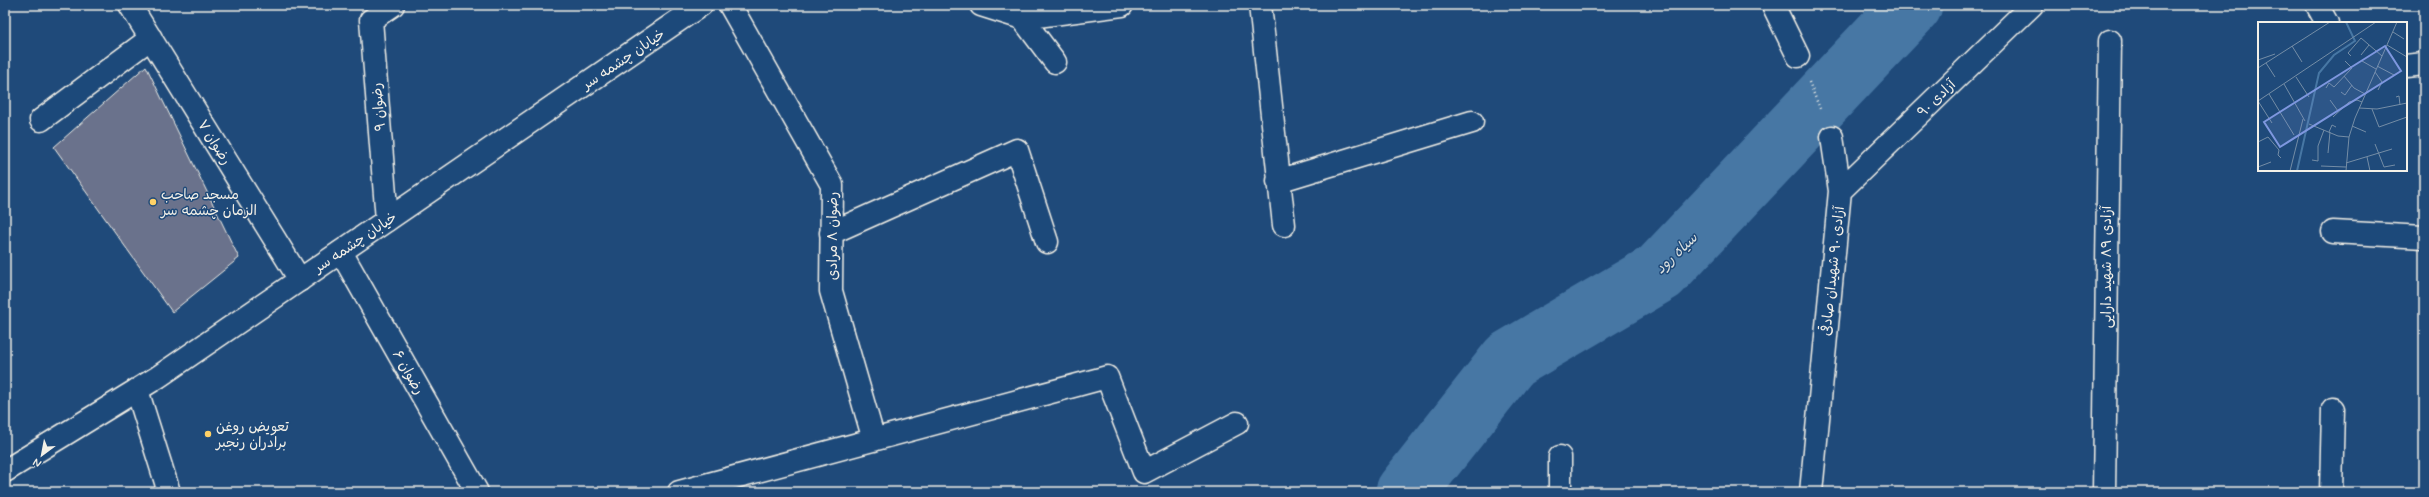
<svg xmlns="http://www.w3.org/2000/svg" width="2429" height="497" viewBox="0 0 2429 497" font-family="Mynerve,'Playpen Sans Arabic',sans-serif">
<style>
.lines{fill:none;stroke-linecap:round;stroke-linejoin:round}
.river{stroke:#4777a4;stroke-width:61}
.building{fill:#6a728c;stroke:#f4f1e8}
.minor-casing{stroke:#f4f1e8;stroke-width:25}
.tertiary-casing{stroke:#f4f1e8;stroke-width:25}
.path{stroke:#f4f1e8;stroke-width:2.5;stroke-dasharray:1 3;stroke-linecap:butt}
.minor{stroke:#1f4a7a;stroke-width:22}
.tertiary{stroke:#1f4a7a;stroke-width:22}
.poi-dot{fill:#ffd166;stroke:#1f4a7a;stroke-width:1.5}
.labels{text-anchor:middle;stroke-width:3;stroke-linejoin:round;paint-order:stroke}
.street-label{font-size:14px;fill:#f4f1e8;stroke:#1f4a7a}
.poi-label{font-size:14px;fill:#f4f1e8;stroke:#1f4a7a;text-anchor:start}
.water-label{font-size:15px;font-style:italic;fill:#dadfde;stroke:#1f4a7a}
.inset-river{fill:none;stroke:#4777a4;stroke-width:2}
.inset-road{fill:none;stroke:#748da6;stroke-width:1}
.view{fill:#7e97df;fill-opacity:0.15;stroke:#7e97df;stroke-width:2}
.inset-edge{fill:none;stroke:#f4f1e8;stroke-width:2}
</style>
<rect width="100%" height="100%" fill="#1f4a7a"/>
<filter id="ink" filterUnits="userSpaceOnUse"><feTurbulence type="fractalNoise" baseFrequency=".025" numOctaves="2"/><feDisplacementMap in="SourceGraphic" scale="8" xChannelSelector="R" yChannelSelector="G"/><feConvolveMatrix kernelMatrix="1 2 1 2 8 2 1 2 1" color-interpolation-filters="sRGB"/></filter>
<g filter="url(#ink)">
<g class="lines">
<path class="river" d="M1406,492L1510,360L1660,272L1912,5"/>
</g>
<path class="building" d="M146,66L239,258L172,312L54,147Z"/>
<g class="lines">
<g class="minor-casing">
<path id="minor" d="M130,5L300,280
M730,5L832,185L831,291L874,440
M981,5L1022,18L1122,5
M1260,5L1284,225
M1773,5L1798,56
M2317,5L2327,23
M1022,18L1055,62
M2406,66L2424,64
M41,120L151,38
M1278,181L1472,122
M1840,191L2032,5
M387,220L371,20L393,5
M2333,232L2424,237
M831,233L1017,150L1047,242
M341,252L477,492
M137,390L169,492
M1560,457V492
M679,492L1107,377L1144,472L1237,423
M1811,492L1840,191L1832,137
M2104,492L2110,41
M2331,492L2333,409"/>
</g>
<g class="tertiary-casing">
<path id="tertiary" d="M5,471L158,377L701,5"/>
</g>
<path class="path" d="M1809,82L1821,111"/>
<use href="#minor" class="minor"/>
<use href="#tertiary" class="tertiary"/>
</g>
</g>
<g class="poi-dot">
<circle cx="153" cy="202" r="4"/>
<circle cx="208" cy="434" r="4"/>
</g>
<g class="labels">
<g class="street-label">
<text transform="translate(623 59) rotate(-34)" y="5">خیابان چشمه سر</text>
<text transform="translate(1936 98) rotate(-44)" y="5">آزادی ۹۰</text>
<text transform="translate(378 107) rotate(-95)" y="5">رضوان ۹</text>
<text transform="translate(215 142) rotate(58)" y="5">رضوان ۷</text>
<text transform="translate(832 236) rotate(-90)" y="5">رضوان ۸ مرادی</text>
<text transform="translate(355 242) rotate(-34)" y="5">خیابان چشمه سر</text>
<text transform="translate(2106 267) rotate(-90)" y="5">آزادی ۸۹ شهید دارایی</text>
<text transform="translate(1832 271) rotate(-84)" y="5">آزادی ۹۰ شهیدان صادقی</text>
<text transform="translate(409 372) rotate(60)" y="5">رضوان ۶</text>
</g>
<g class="poi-label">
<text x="161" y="199">مسجد صاحب<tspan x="161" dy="16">الزمان چشمه سر</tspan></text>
<text x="216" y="431">تعویض روغن<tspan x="216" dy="16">برادران رنجبر</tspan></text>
</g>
<g class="water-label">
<text transform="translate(1676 253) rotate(-44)" y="5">سیاه رود</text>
</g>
</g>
<g transform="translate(2258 22)">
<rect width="149" height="149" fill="#1f4a7a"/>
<path class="inset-river" d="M39,149L61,51L76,33L97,19L88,0"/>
<path class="inset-road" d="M135,10L146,17M129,23L149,35M34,24L44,40M103,33L111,23M93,34L90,31L103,16L124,34M0,38L17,32M104,39L118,47M8,41L17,55M119,44L136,53M0,46L72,0M117,50L124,60L120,68M86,54L96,66L107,72M38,55L51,75M26,62L47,99M68,66L71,61L76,65L94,46L87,39M83,70L87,73L94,63M11,72L36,113M138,75L141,74L142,83M72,78L80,89M0,79L118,0M0,79L14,101M101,86L119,87L149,81M114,87L121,105L149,95M75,95L91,80L99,78L104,80M51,102L80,114L91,115M94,104L108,110M71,110L74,103L78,105M0,120L10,115L21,128L20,133L23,136M117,122L126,145L137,143M70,131L72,110M109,135L112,149M54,138L60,139V124L66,108M88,141L134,127M63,144L88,145M0,145L13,140M32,149L45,97M88,149L91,115L97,96L139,0"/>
<path class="view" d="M127,24L143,49L22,125L6,100Z"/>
<rect width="149" height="149" class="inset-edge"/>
</g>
<rect width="2429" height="497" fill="none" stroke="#1f4a7a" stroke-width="20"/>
<rect x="10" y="10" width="2409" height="477" fill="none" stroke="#f4f1e8" stroke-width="1.5" filter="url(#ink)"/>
<g transform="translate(42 455) rotate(212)" stroke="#1f4a7a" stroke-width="3" paint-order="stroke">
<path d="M0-3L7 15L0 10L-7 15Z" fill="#f4f1e8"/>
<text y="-6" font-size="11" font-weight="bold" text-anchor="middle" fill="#f4f1e8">N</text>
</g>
</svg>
